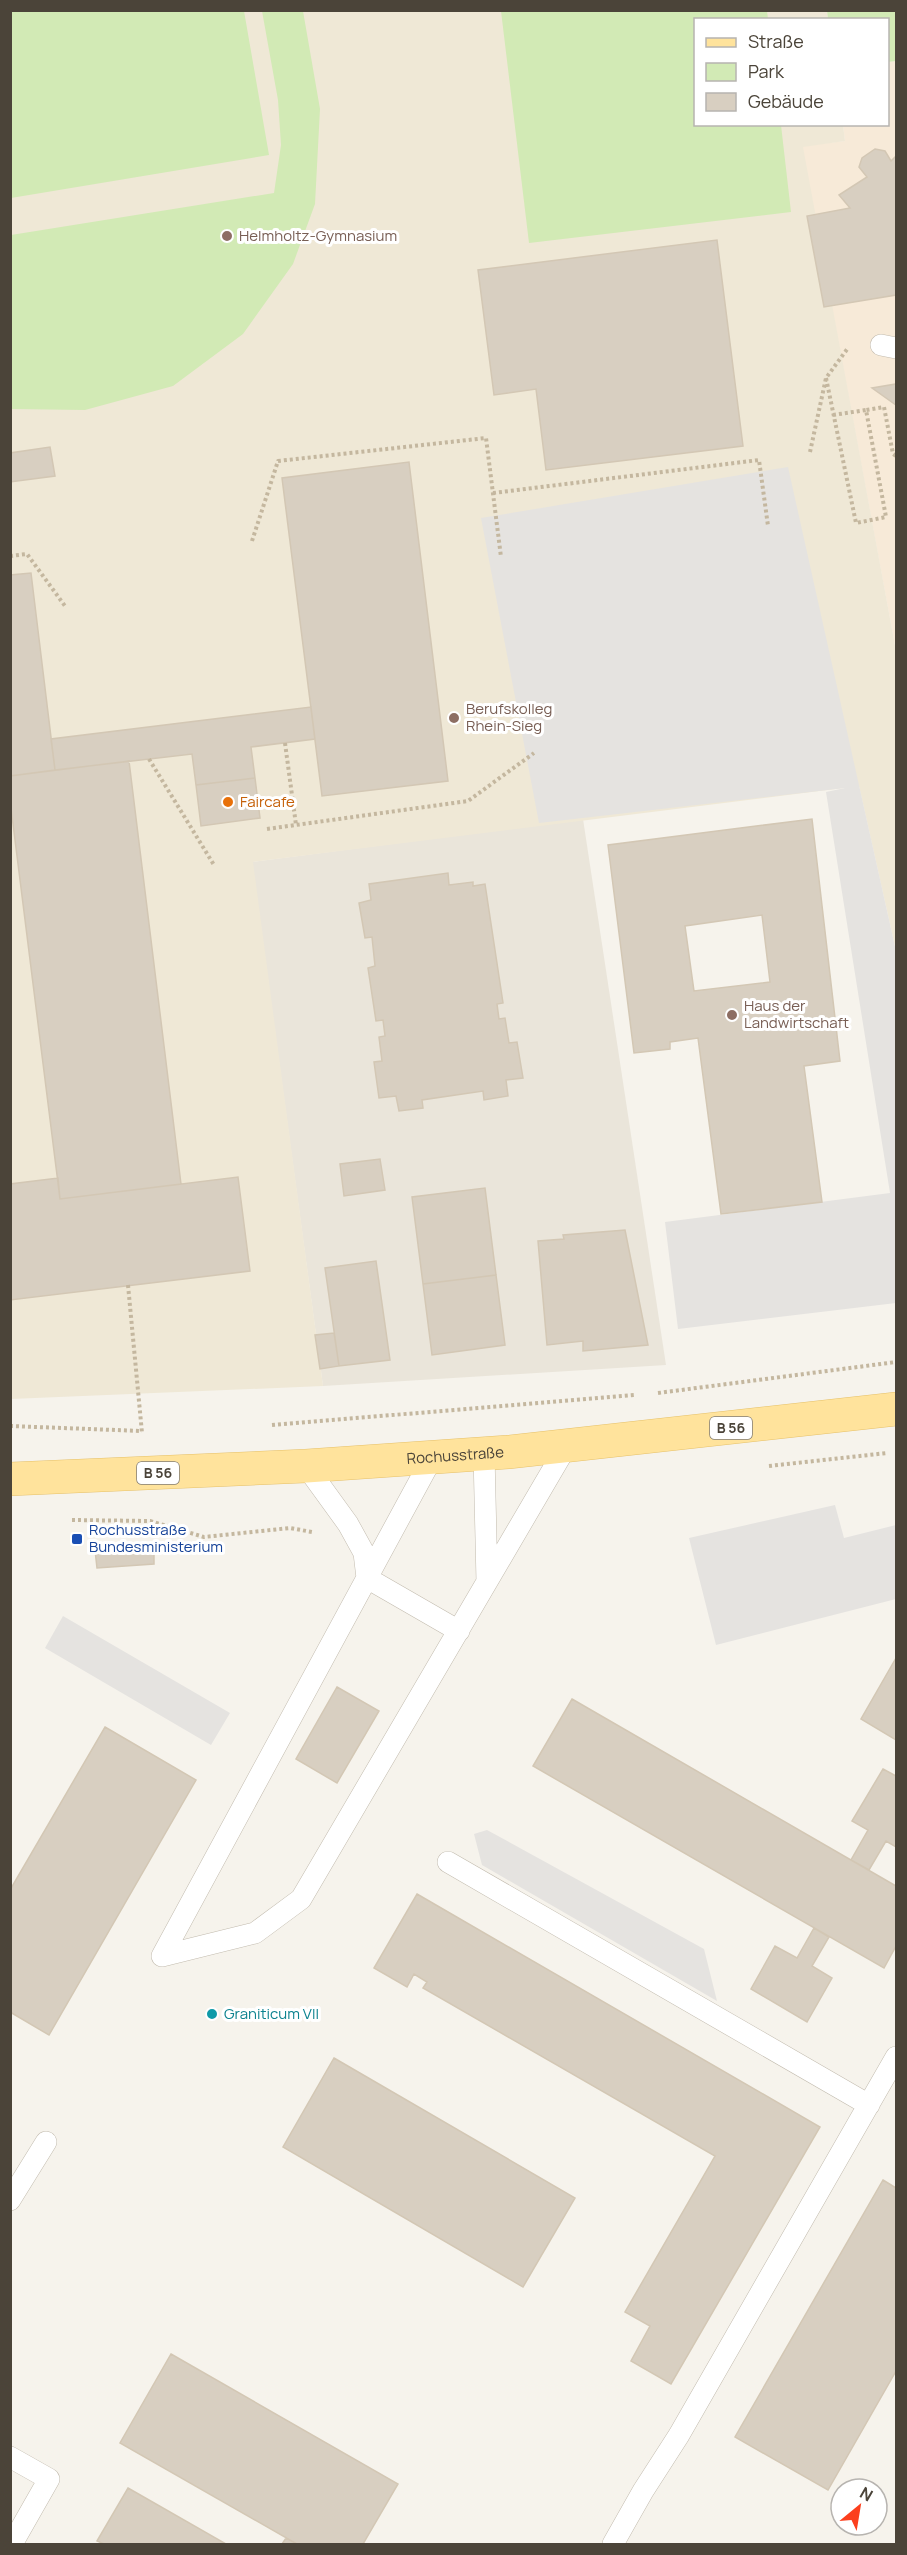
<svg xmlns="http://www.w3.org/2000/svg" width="907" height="2555" viewBox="0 0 907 2555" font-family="Manrope,sans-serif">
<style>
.residential{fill:#eae5da}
.commercial{fill:#f7ead8}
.education{fill:#efe8d6}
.green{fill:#d2eab5}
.parking{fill:#e5e3e0}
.building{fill:#d8cfc1;stroke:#d3c7b4;stroke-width:1.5;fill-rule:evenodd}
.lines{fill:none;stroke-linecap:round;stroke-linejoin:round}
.lane-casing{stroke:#c2bbae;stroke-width:22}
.primary-casing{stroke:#e6c16a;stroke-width:34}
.path{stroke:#c4b79f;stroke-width:4;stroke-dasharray:3 3;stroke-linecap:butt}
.lane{stroke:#fff;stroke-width:21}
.primary{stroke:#ffe39c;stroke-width:33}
.education-dot{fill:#8d6e63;stroke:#fff;stroke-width:2}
.food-dot{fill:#e8710a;stroke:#fff;stroke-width:2}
.transit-dot{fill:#1a4fb4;stroke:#fff;stroke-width:2}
.culture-dot{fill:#0f9aa8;stroke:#fff;stroke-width:2}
.labels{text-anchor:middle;stroke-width:6;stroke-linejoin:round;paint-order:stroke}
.shield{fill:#fff;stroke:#817c74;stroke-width:1.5}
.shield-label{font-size:14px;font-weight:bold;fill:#4b4439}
.education-label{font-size:15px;fill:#785e54;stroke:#fff;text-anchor:start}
.food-label{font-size:15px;fill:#c56008;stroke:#fff;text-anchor:start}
.street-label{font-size:15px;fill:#4b4439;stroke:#fff}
.transit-label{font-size:15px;fill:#164399;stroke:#fff;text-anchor:start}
.culture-label{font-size:15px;fill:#0d838f;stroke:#fff;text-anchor:start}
</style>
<rect width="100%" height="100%" fill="#f6f3ec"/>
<path class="residential" d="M583,819L666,1365L323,1386L252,862Z"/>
<path class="commercial" d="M896,61V651L802,146L845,141L843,125L888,124V62Z"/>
<path class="education" d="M11,11H827L828,19L696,20V124L843,125L845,141L803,147L896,651V951L859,786L253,862L323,1386L11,1399Z"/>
<path class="green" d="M11,10L244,11L269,155L11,198Z
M262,11H303L320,109L315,204L293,264L243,334L173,386L85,410L11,409V235L274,193L281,145L278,100Z
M501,11H767L768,19L696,20V124L781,125L791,212L529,243Z
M827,11H896V61L888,62V20L828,19Z"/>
<path class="parking" d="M788,467L896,951V1303L678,1329L665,1222L890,1193L826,792L845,788L539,823L481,518Z
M835,1505L844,1538L896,1525V1599L716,1645L689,1538Z
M63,1616L230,1713L211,1745L45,1648Z
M487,1830L704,1949L717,2001L482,1865L474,1834Z"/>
<path class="building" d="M875,149L885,151L891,161L896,156V295L824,307L807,216L850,208L839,195L867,177L859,167L862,158Z
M717,240L743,446L546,470L536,389L494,395L478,270Z
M896,384V405L872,388Z
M50,447L55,476L10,482V453Z
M409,462L448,781L322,796L282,478Z
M31,573L55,770L10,776V575Z
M311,707L315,739L251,747L255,778L196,785L192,754L55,770L51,739Z
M129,761L181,1184L60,1199L10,800V776Z
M255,778L260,818L201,826L196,785Z
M812,819L840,1061L804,1066L822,1202L721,1214L698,1038L670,1042V1049L634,1053L608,845ZM762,915L770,982L694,991L685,926Z
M448,873L449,885L473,882V886L485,884L503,1003L497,1004L499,1019L505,1018L509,1043L517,1042L523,1078L506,1080L508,1096L484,1100L483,1091L422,1100L423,1108L399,1111L396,1096L379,1098L374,1062L382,1061L379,1037L385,1036L383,1020L376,1021L368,968L375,966L372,937L365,938L359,903L371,900L369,884Z
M380,1159L385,1190L344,1196L340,1164Z
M238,1177L250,1271L10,1300V1184L58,1178L60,1199Z
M485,1188L496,1275L423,1284L412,1197Z
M625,1230L648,1345L583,1351V1341L547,1345L538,1241L564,1239L563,1235Z
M376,1261L390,1360L339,1366L325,1268Z
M496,1275L505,1345L432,1355L423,1284Z
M334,1333L339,1366L320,1369L315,1335Z
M154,1547V1564L97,1568L95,1550Z
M896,1658V1740L861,1719Z
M337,1687L379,1711L337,1783L296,1759Z
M572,1699L896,1886V1946L884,1968L533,1766Z
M105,1727L196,1780L49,2035L10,2012V1890Z
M883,1769L896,1776V1847L886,1841L869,1870L851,1860L868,1830L852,1821Z
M417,1894L820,2127L671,2384L631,2361L650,2326L625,2312L715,2156L423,1988L427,1982L414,1974L407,1987L374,1968Z
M814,1928L829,1937L812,1966L832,1978L807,2022L751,1989L775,1946L797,1958Z
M334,2058L575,2198L523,2287L283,2147Z
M883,2180L896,2188V2371L828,2490L735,2437Z
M171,2354L398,2484L363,2544H297L120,2443Z
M128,2488L226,2544H104L97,2541Z
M286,2538L297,2544H282Z"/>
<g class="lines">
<g class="lane-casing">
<path id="lane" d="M881,345L896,348
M484,1454L487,1582
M306,1466L348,1524L364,1553L367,1578L459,1631
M448,1862L869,2105
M162,1956L255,1933L301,1899L566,1447
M162,1956L432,1458
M10,2200L46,2142
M10,2457L49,2479L12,2544
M613,2544L643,2491L679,2435L896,2057"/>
</g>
<g class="primary-casing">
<g id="primary">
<path id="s1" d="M10,1479L306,1466L508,1452L896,1409"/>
</g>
</g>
<path class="path" d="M826,378L856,523L886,517L866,410L884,407L893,454L896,456
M833,415L866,410
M810,452L826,378L848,348
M493,493L759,460L768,526
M252,541L278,461L486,438L501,557
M10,556L27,554L65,606
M285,743L296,825
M149,759L214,865
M267,829L468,801L534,753
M128,1285L142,1433
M658,1393L896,1362
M272,1425L635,1395
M10,1426L142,1431
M769,1466L887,1453
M72,1520L150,1521L204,1537L290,1528L312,1532"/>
<use href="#lane" class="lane"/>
<use href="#primary" class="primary"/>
</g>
<g class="education-dot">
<circle cx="227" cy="236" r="6"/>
<circle cx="454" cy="718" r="6"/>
<circle cx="732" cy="1015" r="6"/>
</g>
<circle class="food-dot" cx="228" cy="802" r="6"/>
<rect class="transit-dot" x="71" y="1533" width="12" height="12" rx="3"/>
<circle class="culture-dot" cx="212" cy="2014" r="6"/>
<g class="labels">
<g class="shield">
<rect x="710" y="1417" width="42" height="22" rx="4.5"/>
<rect x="137" y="1462" width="42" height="22" rx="4.5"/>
</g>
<g class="shield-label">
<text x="731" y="1433">B 56</text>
<text x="158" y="1478">B 56</text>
</g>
<g class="education-label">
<text x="239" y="241">Helmholtz-Gymnasium</text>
<text x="466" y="714">Berufskolleg<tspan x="466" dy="17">Rhein-Sieg</tspan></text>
<text x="744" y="1011">Haus der<tspan x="744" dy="17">Landwirtschaft</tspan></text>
</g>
<g class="food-label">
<text x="240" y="807">Faircafe</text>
</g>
<g class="street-label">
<text dy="5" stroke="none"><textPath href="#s1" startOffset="446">Rochusstraße</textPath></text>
</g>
<g class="transit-label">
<text x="89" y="1535">Rochusstraße<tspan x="89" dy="17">Bundesministerium</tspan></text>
</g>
<g class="culture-label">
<text x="224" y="2019">Graniticum VII</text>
</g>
</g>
<rect width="907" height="2555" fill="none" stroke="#4b4439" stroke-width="24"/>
<rect x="694" y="18" width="195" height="108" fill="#ffffff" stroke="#b7b4b0" stroke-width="1.5"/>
<rect x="706" y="38" width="30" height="9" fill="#ffe39c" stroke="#b7b4b0" stroke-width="1.5"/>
<text x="748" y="48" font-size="18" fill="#4b4439">Straße</text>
<rect x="706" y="63" width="30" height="18" fill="#d2eab5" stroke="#b7b4b0" stroke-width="1.5"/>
<text x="748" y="78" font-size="18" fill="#4b4439">Park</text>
<rect x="706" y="93" width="30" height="18" fill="#d8cfc1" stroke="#b7b4b0" stroke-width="1.5"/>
<text x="748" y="108" font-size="18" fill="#4b4439">Gebäude</text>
<g transform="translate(859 2507) rotate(30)"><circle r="28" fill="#ffffff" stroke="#b7b4b0" stroke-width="1.5"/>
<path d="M0-4.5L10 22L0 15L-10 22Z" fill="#fc3f1d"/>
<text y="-9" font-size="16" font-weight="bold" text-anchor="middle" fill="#4b4439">N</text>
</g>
</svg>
